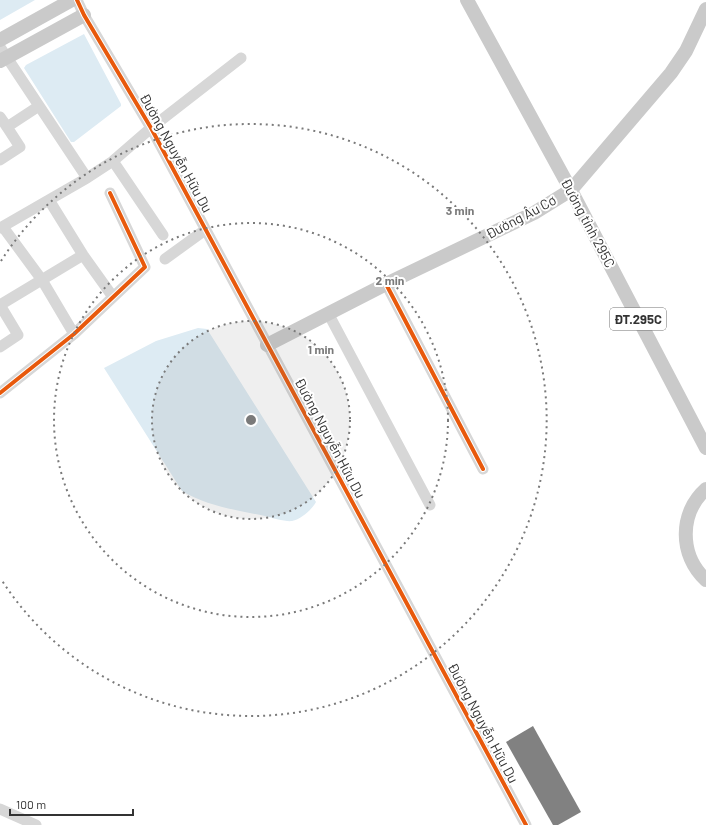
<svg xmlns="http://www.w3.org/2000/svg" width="706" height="825" viewBox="0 0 706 825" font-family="Barlow,sans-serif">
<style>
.water{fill:#ddebf3}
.building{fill:#818181}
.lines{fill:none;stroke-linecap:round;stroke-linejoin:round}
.minor{stroke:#d7d7d7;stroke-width:11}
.major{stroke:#cacaca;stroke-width:14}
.cycleway-casing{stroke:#fff;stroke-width:6}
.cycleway{stroke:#e8590c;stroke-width:4}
.ring{fill:none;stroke:#7a7a7a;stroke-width:2;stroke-dasharray:2 4}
.labels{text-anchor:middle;stroke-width:4;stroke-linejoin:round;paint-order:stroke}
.shield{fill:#fff;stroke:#707070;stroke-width:1}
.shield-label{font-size:13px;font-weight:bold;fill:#333}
.street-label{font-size:14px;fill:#333;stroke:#fff}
.centre{fill:#7a7a7a;stroke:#fff;stroke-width:2}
.ring-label{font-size:12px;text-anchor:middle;font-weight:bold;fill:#7a7a7a;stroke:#fff;stroke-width:4;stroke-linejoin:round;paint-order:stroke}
</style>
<rect width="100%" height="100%" fill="#fff"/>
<path class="water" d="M0,0H35L0,20Z
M84,34L121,104V106L74,142H71L24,68L26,65Z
M198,328L207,329L316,502C312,509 302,519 292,521C286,522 272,518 265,516C236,510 207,506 182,491L104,368L156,341Z"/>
<path class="building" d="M533,726L581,812L558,825H553L506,742Z"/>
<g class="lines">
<path class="minor" d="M77,0L84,15L151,128L526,825
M0,47L87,178
M0,117L7,127
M0,160L20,147L7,127L39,106
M113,161L163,235
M49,200L83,255L113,297
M3,227L42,280L74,334
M0,228L87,178L113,161L151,128L241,58
M165,259L205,230
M386,284L483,469
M0,305L83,255
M328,313L430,505
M0,347L18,335L0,305
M0,393L74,334L145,267L110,193
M0,809L36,825"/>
<path class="major" d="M467,0L573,194L706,448
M0,40L72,0
M0,61L84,15
M267,345L386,284L534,213L571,190L671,73L686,51L706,9
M706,489C679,513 679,555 706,580"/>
<g class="cycleway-casing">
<path id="cycleway" d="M77,0L84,15L151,128L526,825
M386,284L483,469
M0,393L74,334L145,267L110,193"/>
</g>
<use href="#cycleway" class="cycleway"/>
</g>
<circle cx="251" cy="420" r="99" fill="#7a7a7a" fill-opacity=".12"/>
<g class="ring">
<circle cx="251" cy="420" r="99"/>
<circle cx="251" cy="420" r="197"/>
<path d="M1 261A296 296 0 1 1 1 579"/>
</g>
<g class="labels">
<rect class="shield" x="610" y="308" width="56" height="22" rx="3"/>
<g class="shield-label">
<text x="638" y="324">ĐT.295C</text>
</g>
<g class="street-label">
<text transform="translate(176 153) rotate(61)" y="5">Đường Nguyễn Hữu Du</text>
<text transform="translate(521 217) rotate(-28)" y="5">Đường Âu Cơ</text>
<text transform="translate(588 223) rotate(62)" y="5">Đường tỉnh 295C</text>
<text transform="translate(330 438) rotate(62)" y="5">Đường Nguyễn Hữu Du</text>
<text transform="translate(483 723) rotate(62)" y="5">Đường Nguyễn Hữu Du</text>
</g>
</g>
<circle cx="251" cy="420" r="6" class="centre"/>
<g class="ring-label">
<text x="460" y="215">3 min</text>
<text x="390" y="285">2 min</text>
<text x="321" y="354">1 min</text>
</g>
<path d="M10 809v6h123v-6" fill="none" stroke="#333333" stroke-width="2"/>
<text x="16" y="809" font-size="12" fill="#333333" stroke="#ffffff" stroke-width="3" paint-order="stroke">100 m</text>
</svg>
